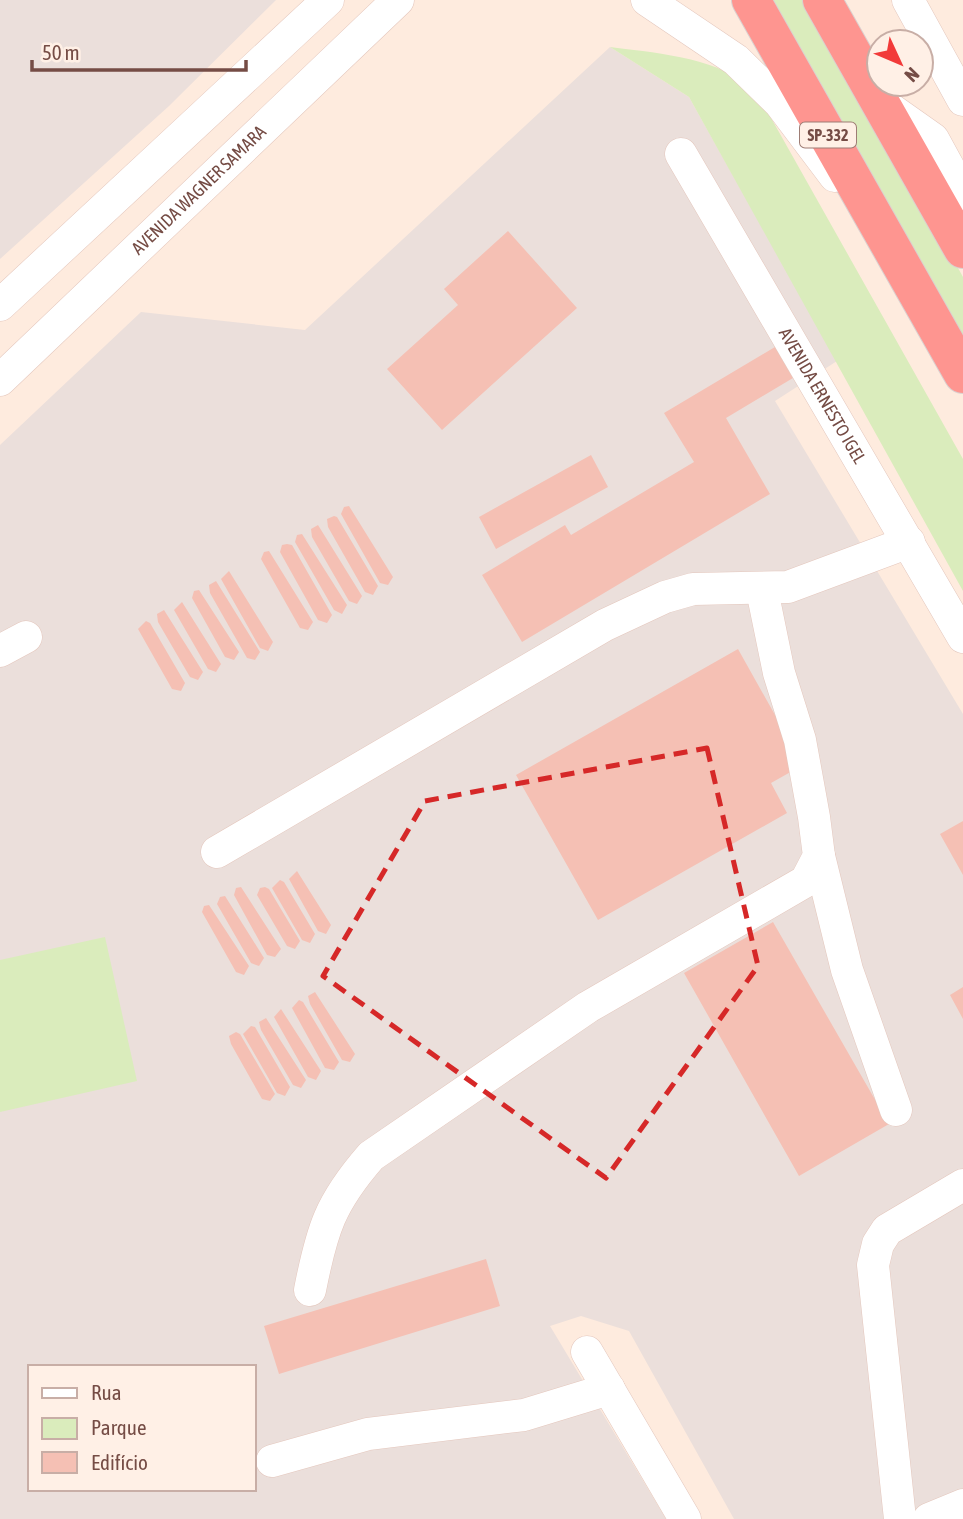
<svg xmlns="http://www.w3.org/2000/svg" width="963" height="1519" viewBox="0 0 963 1519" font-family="'Asap Condensed',sans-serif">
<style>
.industrial{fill:#ebdfdb;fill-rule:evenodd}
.green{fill:#daecbc}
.building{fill:#f5c0b4}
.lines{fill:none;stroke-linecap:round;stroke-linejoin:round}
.minor-casing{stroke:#e4c7bd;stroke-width:33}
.highway-casing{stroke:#dbd0cf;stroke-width:40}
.minor{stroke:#fff;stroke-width:32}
.highway{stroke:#fe9590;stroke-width:38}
.marked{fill:none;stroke:#d62828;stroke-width:5;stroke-dasharray:14 9;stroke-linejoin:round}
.labels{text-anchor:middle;stroke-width:5;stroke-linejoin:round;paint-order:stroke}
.shield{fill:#fff0e6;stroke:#9e7d75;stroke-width:2}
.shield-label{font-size:16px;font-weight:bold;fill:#754c45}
.street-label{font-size:18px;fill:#754c45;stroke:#fff0e6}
</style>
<rect width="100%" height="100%" fill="#feebde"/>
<path class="industrial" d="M0,0H276L169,106L0,259Z
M610,47L689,97L837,361L775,401L963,714V1519H734L629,1331L581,1316L550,1326L666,1519H0V445L141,312L305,330ZM30,1367H254V1489H30Z"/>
<path class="green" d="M771,0H809L963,277V341Z
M610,47C648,52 715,57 745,84C753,91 759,101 766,109L963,459V591L689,97Z
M105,937L137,1081L0,1112V960Z"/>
<path class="building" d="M508,231L577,308L442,430L387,369L458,305L444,289Z
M775,347L793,378L726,418L770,494L522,642L482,575L565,525L571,535L694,462L664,413Z
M591,455L608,487L496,549L479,517Z
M349,506L393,577L388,585L380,583L341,514L344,507Z
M334,516L337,517L378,586L373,595L365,592L328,527L327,519Z
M318,525L362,596L357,604L349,601L312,537L311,529Z
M302,534L347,605L342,614L334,610L295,542L297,535Z
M287,544L292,545L332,615L327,623L318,620L280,552L282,545Z
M269,551L313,622L308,630L300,628L261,559L264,552Z
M229,571L273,642L268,651L260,648L221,579Z
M216,581L260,652L255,660L247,658L210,593L209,585Z
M199,590L239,652L234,660L225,657L192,598L194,591Z
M182,602L221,664L216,672L208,669L174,610Z
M164,610L203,672L198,680L190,677L158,622L157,614Z
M146,621L150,623L185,683L181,691L172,689L138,629Z
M738,649L803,765L771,783L787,813L598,920L516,775Z
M963,821V875L940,834Z
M297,871L331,925L326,934L318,931L289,879Z
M280,880L284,882L315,934L310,943L302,940L272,888Z
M241,887L281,949L275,957L267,955L234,895L236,888Z
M265,887L269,889L300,941L295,949L287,946L257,895L260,888Z
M225,896L264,958L259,966L251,963L217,904L220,897Z
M209,905L249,966L244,975L236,972L202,912L204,906Z
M773,922L889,1124L799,1176L684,973Z
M963,987V1019L950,995Z
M315,992L355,1054L350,1062L342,1060L310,1004L308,996Z
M299,1000L303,1002L339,1062L334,1070L325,1068L292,1008Z
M281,1009L321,1071L316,1080L308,1077L274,1017Z
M266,1018L306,1080L301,1088L293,1085L261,1030L259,1022Z
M251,1026L255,1027L290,1087L285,1096L277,1093L243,1034Z
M236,1032L240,1034L275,1094L270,1101L262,1099L231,1044L229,1036Z
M486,1259L500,1306L279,1374L264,1326Z"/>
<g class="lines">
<g class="minor-casing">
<g id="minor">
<path d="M647,0L736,60L780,103L835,176"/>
<path d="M908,0L963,100"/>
<path d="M882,103L933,139L963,194"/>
<path id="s1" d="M681,154L963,637"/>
<path d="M0,305L328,0"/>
<path id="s2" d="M0,380L398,0"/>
<path d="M0,651L26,637"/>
<path d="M217,852L605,625L665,597L693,589L788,587L909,542"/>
<path d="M819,856L847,970L896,1110"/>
<path d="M310,1290C322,1229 330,1203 371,1156L588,1007L806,881L819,856L814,817L800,740L779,673L762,590"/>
<path d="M587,1352L685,1519"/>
<path d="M272,1461L368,1434L524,1415L609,1389"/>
<path d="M900,1519L873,1265L878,1244L887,1230L963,1185"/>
<path d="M929,1519L963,1505"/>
</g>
</g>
<g class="highway-casing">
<path id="highway" d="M751,0L963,374
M822,0L963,249"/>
</g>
<use href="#minor" class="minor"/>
<use href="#highway" class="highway"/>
</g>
<path class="marked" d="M707,748L758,966L606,1178L323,976L425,801Z"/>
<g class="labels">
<rect class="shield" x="800" y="122.5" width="56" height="25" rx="5"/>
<g class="shield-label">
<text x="828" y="141">SP-332</text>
</g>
<g class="street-label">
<text dy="6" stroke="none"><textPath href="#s2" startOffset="275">AVENIDA WAGNER SAMARA</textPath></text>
<text dy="6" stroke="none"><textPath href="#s1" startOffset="280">AVENIDA ERNESTO IGEL</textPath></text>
</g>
</g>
<rect x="28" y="1365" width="228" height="126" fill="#fff0e6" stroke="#c8aea6" stroke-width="2"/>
<rect x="42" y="1388" width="35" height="10" fill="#ffffff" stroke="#c8aea6" stroke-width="2"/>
<text x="91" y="1400" font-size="21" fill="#754c45">Rua</text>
<rect x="42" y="1418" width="35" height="21" fill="#daecbc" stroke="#c8aea6" stroke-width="2"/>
<text x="91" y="1435" font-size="21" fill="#754c45">Parque</text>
<rect x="42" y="1452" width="35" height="21" fill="#f5c0b4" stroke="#c8aea6" stroke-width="2"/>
<text x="91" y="1470" font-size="21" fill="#754c45">Edifício</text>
<g transform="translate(900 63) rotate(134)"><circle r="33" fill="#fff0e6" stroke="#c8aea6" stroke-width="2"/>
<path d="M0-5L12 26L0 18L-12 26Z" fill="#f23a39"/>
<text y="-10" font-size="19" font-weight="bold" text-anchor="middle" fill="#754c45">N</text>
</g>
<path d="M32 60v10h214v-10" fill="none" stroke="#754c45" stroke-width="3.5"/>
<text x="42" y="60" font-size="21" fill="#754c45" stroke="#fff0e6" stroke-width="5" paint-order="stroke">50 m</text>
</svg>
